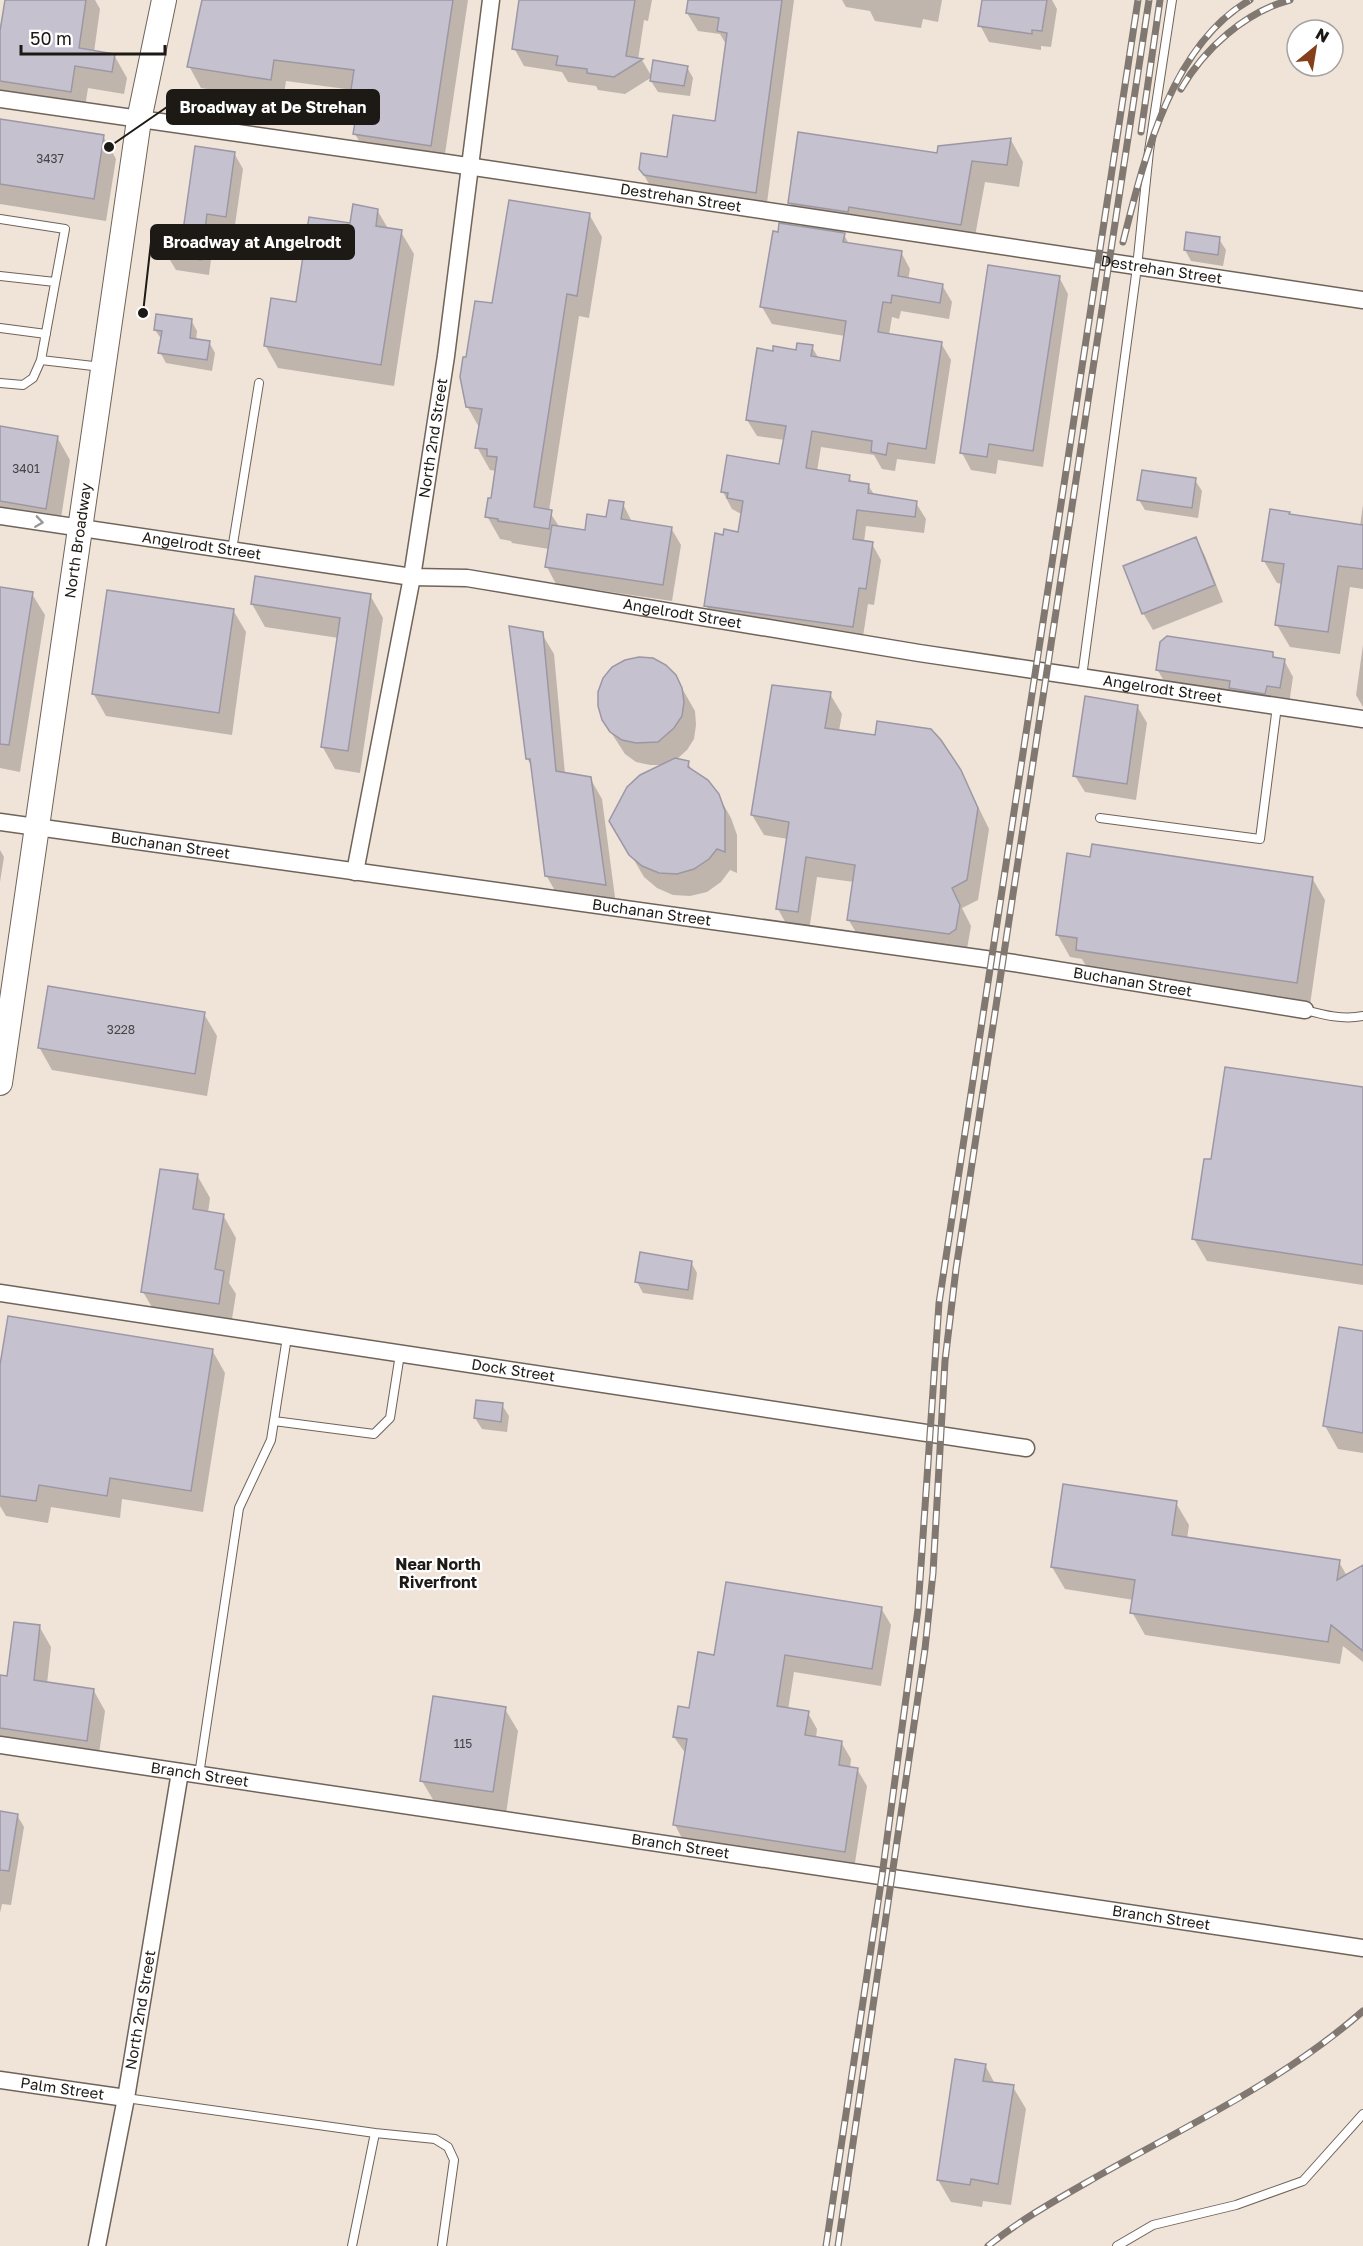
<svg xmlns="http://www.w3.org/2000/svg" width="1363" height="2246" viewBox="0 0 1363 2246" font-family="'Golos Text',sans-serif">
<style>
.shadow{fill:#0003}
.building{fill:#c5c1cf;stroke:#9b97a4;stroke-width:1.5}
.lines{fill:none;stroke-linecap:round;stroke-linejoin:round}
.lane-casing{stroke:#6f635a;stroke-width:10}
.street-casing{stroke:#6f635a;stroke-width:19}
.secondary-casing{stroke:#6f635a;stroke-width:26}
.lane{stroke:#fff;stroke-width:8}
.street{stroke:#fff;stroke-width:16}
.secondary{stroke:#fff;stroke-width:24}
.rail-casing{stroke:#807871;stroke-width:7}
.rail{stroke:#fff;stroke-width:4.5;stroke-dasharray:14;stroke-linecap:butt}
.oneway{stroke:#999896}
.labels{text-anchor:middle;stroke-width:4.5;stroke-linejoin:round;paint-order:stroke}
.number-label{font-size:12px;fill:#474344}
.street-label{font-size:15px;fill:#1d1915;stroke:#fff}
.neighbourhood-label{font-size:16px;font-weight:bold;fill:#1d1915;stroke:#fff}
.leader{fill:none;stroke:#1d1915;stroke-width:2}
.callout-dot{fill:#1d1915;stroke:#fff;stroke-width:2}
.callout{fill:#1d1915;stroke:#1d1915;stroke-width:2}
.callout-label{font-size:16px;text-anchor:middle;font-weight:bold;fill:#fff}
</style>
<rect width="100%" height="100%" fill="#f0e3d8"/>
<path class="shadow" d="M6,0H95L100,9L94,52L114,55L127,78L124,94L88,88L84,114L7,102L0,90V41Z
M204,0H468L443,167L368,156L355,134L359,108L352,96L353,90L286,81L283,101L201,88L189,66Z
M521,0H652L648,21L644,20L638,60H642L652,77L687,67L693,78L690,96L658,92L651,81L652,77L625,94L598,90L596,86L568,82L562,72L524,66L514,48Z
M689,0H794L766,210L651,187L640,169L668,159L716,123L727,46L720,34L698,31L687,13Z
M842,0H942L938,22L923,19L921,28L875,21L870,11L846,7Z
M984,0H1052L1057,9L1051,47L1041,46V50L989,42L980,25Z
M0,120L103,136L116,159L106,221L0,204Z
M1011,140L1023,162L1019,187L985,182L973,247L861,228L860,234L842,231L849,244L901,252L910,269L908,280L942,285L952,302L949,319L901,311L899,319L892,317L889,335L941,343L951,360L935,464L897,459L895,471L882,469L874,455L821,447L817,471L849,476L852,483L868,485L875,496L916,503L926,519L924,533L866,526L864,542L872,544L881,560L874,605L868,604L862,643L715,622L706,605L725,536L740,533L743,515L732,509L723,492L781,465L785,440L757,436L747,420L797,352L812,347L819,359L841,362L845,336L772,324L762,307L804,229L790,203L938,155Z
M234,153L243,169L234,232L215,229L209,275L176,270L167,255L184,240Z
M377,210L389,230L401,232L414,254L394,386L278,368L265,345L352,225Z
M589,214L602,237L589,318L579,316L549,511L560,528L586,531L608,518L623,504L632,522L671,528L681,545L672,601L556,584L547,567L549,549L512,543L511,541L500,539L487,516L492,500L496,471L490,470L477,447L480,429L467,406V359L493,305Z
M1219,239L1226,250L1223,266L1191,261L1185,250Z
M1059,277L1068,294L1043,467L998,460L996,474L971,470L962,453Z
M191,320L197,331L196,340L209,342L215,353L212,371L166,363L160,352L162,340L155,330Z
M0,428L57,437L70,460L59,531L0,521Z
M1195,480L1202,491L1198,518L1145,510L1139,500Z
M1363,505V589L1350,587L1340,654L1290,647L1277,625L1283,584L1277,583L1264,561L1289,513L1290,516L1360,526Z
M1196,539L1205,556L1223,602L1153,630L1143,613Z
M0,588L32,594L45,615L20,772L0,768Z
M370,595L383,618L360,773L335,769L322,746L339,638L265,627L252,604Z
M233,610L246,632L232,735L106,716L93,693Z
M542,634L554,654L565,774L590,778L602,799L616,905L558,896L546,875L532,767L527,758Z
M1363,645V707L1356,695Z
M1272,654L1275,659L1284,660L1293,677L1289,704L1167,686L1157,669Z
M675,676L695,711L696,725L694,739L687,750L676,760L688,763L693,772L718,795L731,818L737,835V873L730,870L721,882L707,892L690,896L673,895L657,888L644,877L611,821L664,765H650L636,762L625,754L603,720Z
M830,694L842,714L839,731L959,771L971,792L989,829L978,900L962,908L971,926L967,949L860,939L848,919L854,882L817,877L809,931L789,929L778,909L788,839L764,835L752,815Z
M1137,706L1147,723L1136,800L1085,792L1075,776Z
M0,850L4,857L0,882Z
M1312,878L1325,900L1310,1005L1090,973L1082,959L1070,957L1057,934Z
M204,1014L217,1036L207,1096L52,1070L39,1047Z
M1363,1089V1285L1207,1261L1194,1239L1212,1161Z
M197,1175L210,1198L208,1213L223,1215L236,1238L229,1283L236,1294L231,1325L156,1314L143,1292Z
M691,1262L697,1273L693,1300L643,1293L637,1282Z
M1363,1332V1453L1338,1449L1325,1426Z
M212,1350L225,1373L203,1512L122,1499L120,1518L51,1507L48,1523L6,1516L0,1506V1375Z
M502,1405L509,1416L507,1432L482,1429L475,1418Z
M1176,1503L1189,1525L1187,1539L1339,1562L1347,1576L1363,1566V1662L1343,1646L1340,1664L1145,1635L1132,1612L1134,1600L1065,1589L1052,1567Z
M881,1608L891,1625L881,1686L794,1672L788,1710L808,1713L817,1729L816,1738L841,1742L851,1759L850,1768L857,1769L867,1786L854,1869L684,1842L675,1825L686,1754L674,1737L690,1710L716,1657Z
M39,1626L51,1647L47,1684L94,1691L105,1711L98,1761L0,1746V1677L8,1678Z
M505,1709L518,1731L506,1814L435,1803L422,1781Z
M0,1812L17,1815L24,1827L11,1905L2,1904L0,1913Z
M985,2065L995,2084L1013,2087L1026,2109L1011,2205L983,2201L982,2207L951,2202L938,2180Z"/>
<path class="building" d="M5,0H86L79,48L115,54L112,72L75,66L71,92L0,81V31Z
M202,0H453L431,146L353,134L359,98L350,96L354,70L274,60L271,80L187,67Z
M519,0H635L626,56L643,59L614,77L587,73V69L556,65L558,56L512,49Z
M688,0H782L756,193L644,175L639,169L641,153L667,157L673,115L715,121L727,33L717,31L719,18L686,13Z
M982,0H1047L1042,31L1032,30V34L978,26Z
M653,60L688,66L684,86L650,81Z
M0,119L104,135L94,199L0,184Z
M798,132L937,153L938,146L1011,138L1007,165L972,161L961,225L849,207L848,212L788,203Z
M195,146L235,152L226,217L207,214L201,260L165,255L168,236L182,238Z
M509,200L590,213L577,296L567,294L534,507L552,510L549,529L498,521V519L485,517L488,498H491L497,457L487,456V449L475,448L482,409L466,407L460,377L463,357H466L475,301L492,303Z
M353,204L378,209L376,226L402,230L381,365L264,346L271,298L296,302L309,217L350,223Z
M779,223L845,233L843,242L902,251L898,276L943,284L940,303L892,295L891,303L883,302L878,332L942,342L926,449L888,443L886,455L871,452L872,441L812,431L806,468L850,475L849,481L869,484L868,493L917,501L915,517L857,510L853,539L873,542L866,589L859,588L853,627L704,606L715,533L723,535L724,529L738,532L743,501L727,498L728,493L721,492L727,455L779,464L786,426L746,420L757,348L773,351V346L796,350L797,343L813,345L811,356L840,361L846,321L760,307L773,231L778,232Z
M1186,232L1220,237L1218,255L1184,250Z
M988,265L1060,276L1033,451L989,444L987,457L960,453Z
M156,314L192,319L190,338L210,341L207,360L158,353L162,331L154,330Z
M0,426L58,436L46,509L0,501Z
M1142,470L1196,478L1192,508L1137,500Z
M609,500L624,502L621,519L672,527L663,585L545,567L552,525L585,530L587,514L606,517Z
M1270,509L1290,512L1289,514L1363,525V569L1338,566L1328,632L1275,625L1284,564L1262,561Z
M1196,537L1215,585L1142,614L1123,566Z
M255,576L371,594L348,751L321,747L340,618L251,604Z
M0,587L33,592L9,745L0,744Z
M107,590L234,609L219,713L92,694Z
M509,626L543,632L556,771L591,777L606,885L545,876L530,759H526Z
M1167,636L1273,652V657L1285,659L1280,688L1267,686L1265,694L1229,688L1230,681L1156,670L1160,642Z
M639,657L653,658L666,665L676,675L682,688L684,702L682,716L674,728L658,742L636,743L622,740L610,732L602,720L598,706V692L603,678L612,667L625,660Z
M772,685L831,692L825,728L875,735L877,721L931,729L941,740L961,770L978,808L967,880L952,888L960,905L956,929L949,934L847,920L855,865L806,857L798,912L776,909L789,822L751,815Z
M1085,696L1138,705L1127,784L1073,776Z
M675,758L689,761L688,767L708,780L719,794L725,811V852L717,849L709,859L694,869L677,874L659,873L642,866L629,855L609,821L627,787L640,775Z
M1092,844L1313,877L1297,983L1076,950L1077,938L1056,935L1067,853L1090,857Z
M48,986L205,1012L195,1074L38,1048Z
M1225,1067L1363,1087V1265L1192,1239L1204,1159H1211Z
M160,1169L198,1174L193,1209L224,1214L215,1269L224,1271L219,1304L141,1292Z
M640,1252L692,1261L688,1290L635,1282Z
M8,1316L213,1349L191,1491L110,1478L107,1496L39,1485L36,1501L0,1496V1365Z
M1339,1327L1363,1331V1433L1323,1426Z
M476,1400L503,1403L501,1422L474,1418Z
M1063,1484L1177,1501L1172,1535L1340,1560L1337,1580L1363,1565V1651L1331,1625L1328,1642L1130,1613L1135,1580L1051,1567Z
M726,1582L882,1607L872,1669L785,1655L777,1706L809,1711L805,1735L842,1741L839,1765L858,1768L845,1852L673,1825L687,1739L673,1737L678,1706L689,1708L698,1652L714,1655Z
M14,1622L40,1625L34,1680L94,1689L87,1741L0,1728V1675L7,1676Z
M433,1696L506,1707L493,1792L420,1781Z
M0,1811L18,1814L9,1871L0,1870Z
M955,2059L986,2064L983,2081L1014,2085L998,2184L971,2179L970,2185L937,2180Z"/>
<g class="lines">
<g class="lane-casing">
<path id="lane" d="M0,219L65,229L41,360L33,378L23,385L0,383
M0,276L55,282
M0,328L46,334
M41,360L102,367
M232,550L259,383
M1082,677L1137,267L1149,151L1172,0
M1100,818L1260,839L1277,706
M1305,1010C1324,1015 1343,1020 1363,1016
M274,1421L374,1434L390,1418L400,1354
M199,1775L239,1508L271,1440L287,1337
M126,2098L375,2133L352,2246
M375,2133L435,2139L448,2147L454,2160L442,2246
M1117,2246L1153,2225L1236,2205L1303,2181L1363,2114"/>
</g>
<g class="street-casing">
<g id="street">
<path id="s1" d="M0,99L447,163L1363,300"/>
<path id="s2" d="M0,516L412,577L467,578L919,653L1363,719"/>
<path id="s3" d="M0,822L1014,963L1305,1010"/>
<path id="s4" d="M355,872L412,577L446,356L491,0"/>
<path id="s5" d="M0,1293L1026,1448"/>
<path id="s6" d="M0,1745L1363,1948"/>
<path id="s7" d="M0,2080L126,2098"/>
<path id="s8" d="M97,2246L126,2098L180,1772"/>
</g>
</g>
<g class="secondary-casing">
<g id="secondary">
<path id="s9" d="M0,1083L139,120L164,0"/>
</g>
</g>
<use href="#lane" class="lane"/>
<use href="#street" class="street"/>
<use href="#secondary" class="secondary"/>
<g class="rail-casing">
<path id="rail" d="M1181,89C1204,49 1245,12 1290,0
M1141,132L1160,0
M1123,242C1144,159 1171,45 1250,0
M826,2246L882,1876L918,1609L939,1303L1138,0
M838,2246L925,1649L933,1573L945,1361L956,1269L1149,0
M988,2246C1020,2220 1056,2200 1091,2180C1184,2127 1282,2082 1363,2011"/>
</g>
<use href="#rail" class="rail"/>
</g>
<defs><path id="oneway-chevron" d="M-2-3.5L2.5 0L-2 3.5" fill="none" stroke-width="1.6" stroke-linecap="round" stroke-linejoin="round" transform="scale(1.5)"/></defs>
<use class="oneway" href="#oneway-chevron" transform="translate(39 522) rotate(8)"/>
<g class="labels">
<g class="number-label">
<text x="50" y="163">3437</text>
<text x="26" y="473">3401</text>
<text x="121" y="1034">3228</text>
<text x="463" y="1748">115</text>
</g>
<g class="street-label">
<text dy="5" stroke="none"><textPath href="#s1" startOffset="688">Destrehan Street</textPath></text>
<text dy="5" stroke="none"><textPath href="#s1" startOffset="1174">Destrehan Street</textPath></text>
<text dy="5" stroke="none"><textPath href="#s4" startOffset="441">North 2nd Street</textPath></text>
<text dy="5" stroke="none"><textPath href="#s9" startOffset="548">North Broadway</textPath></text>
<text dy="5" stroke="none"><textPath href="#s2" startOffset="204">Angelrodt Street</textPath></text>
<text dy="5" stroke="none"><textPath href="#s2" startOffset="690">Angelrodt Street</textPath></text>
<text dy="5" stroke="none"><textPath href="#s2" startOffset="1176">Angelrodt Street</textPath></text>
<text dy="5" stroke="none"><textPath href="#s3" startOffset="172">Buchanan Street</textPath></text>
<text dy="5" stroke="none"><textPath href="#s3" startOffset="658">Buchanan Street</textPath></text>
<text dy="5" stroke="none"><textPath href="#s3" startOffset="1144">Buchanan Street</textPath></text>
<text dy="5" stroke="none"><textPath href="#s5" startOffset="519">Dock Street</textPath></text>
<text dy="5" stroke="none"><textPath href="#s6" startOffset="202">Branch Street</textPath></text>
<text dy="5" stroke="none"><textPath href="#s6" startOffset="688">Branch Street</textPath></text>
<text dy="5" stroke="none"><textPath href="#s6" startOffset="1174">Branch Street</textPath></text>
<text dy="5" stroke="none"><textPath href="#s8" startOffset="240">North 2nd Street</textPath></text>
<text dy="5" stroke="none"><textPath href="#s7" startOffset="63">Palm Street</textPath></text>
</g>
<g class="neighbourhood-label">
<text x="438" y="1570">Near North<tspan x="438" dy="18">Riverfront</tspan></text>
</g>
</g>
<path class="leader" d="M109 147L167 107M143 313L151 242"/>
<g class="callout-dot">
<circle cx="109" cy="147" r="6"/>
<circle cx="143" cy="313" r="6"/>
</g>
<g class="callout">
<rect x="167" y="90" width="212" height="34" rx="6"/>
<rect x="151" y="225" width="203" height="34" rx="6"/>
</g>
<g class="callout-label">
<text x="273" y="113">Broadway at De Strehan</text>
<text x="252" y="248">Broadway at Angelrodt</text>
</g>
<g transform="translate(1315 48) rotate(30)"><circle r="28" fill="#ffffff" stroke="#a5a3a1" stroke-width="1.5"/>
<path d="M0-4.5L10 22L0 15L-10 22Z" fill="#853f19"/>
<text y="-9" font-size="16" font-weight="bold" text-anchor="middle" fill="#1d1915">N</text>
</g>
<path d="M21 45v9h144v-9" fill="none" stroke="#1d1915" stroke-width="3"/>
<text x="30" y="45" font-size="18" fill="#1d1915" stroke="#ffffff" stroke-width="4.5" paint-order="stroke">50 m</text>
</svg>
